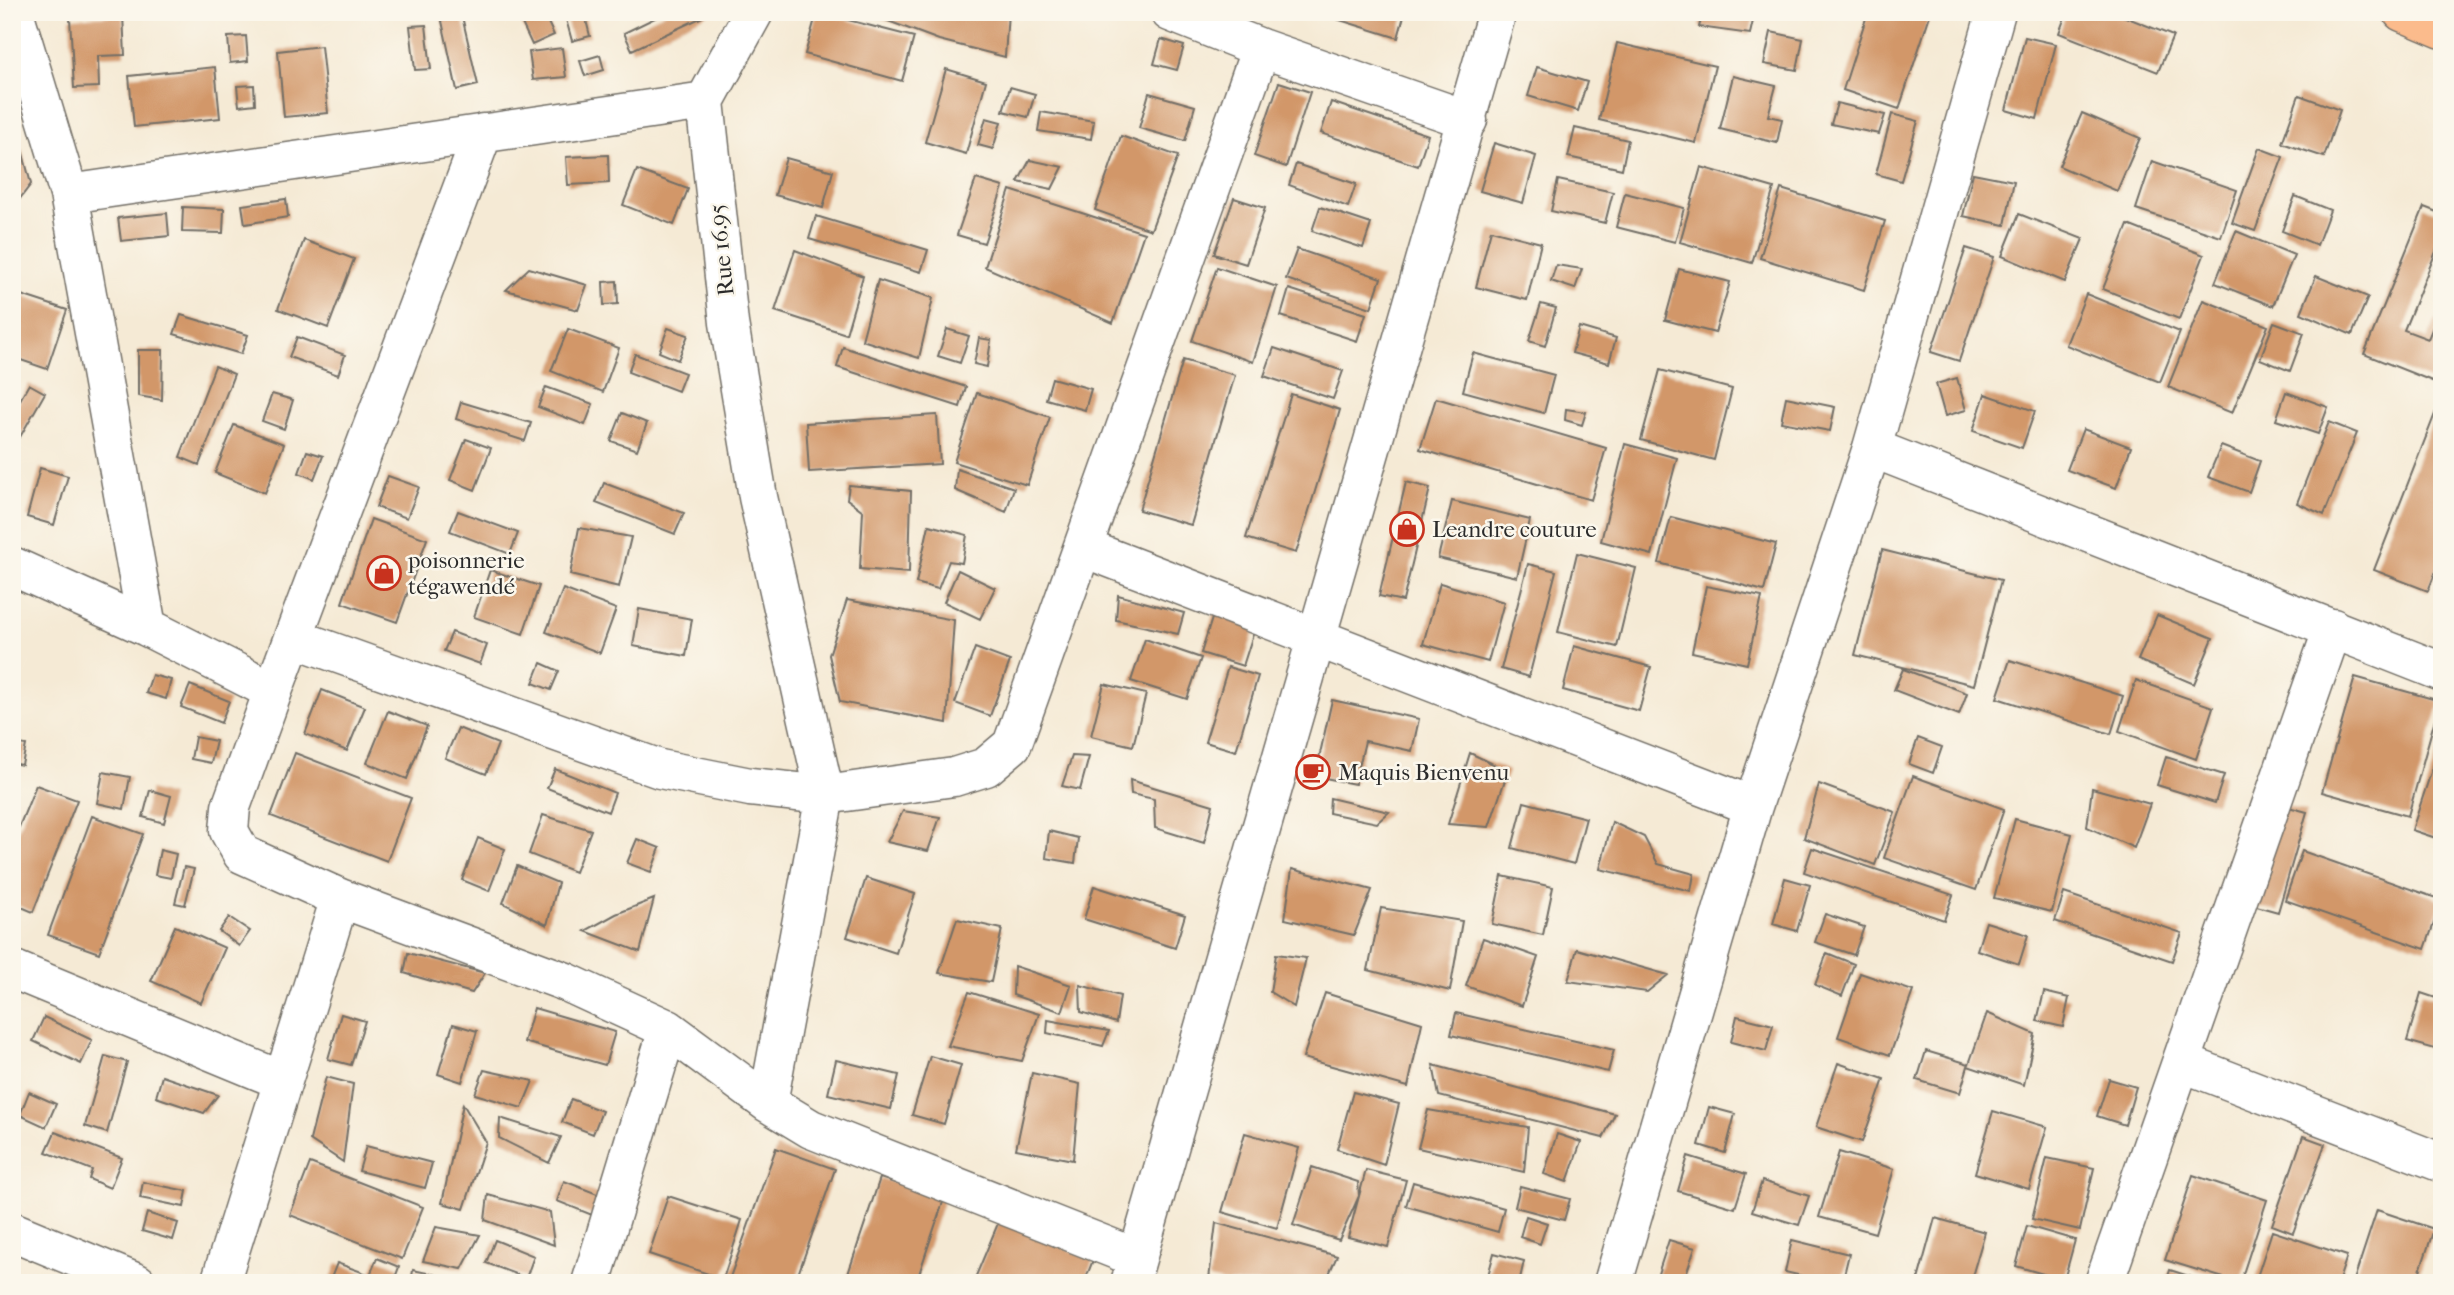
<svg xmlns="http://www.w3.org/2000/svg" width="2454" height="1295" viewBox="0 0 2454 1295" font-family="'IM FELL French Canon',serif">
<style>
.building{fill:#d29769}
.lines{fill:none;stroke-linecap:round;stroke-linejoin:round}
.street-casing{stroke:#726e66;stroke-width:41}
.highway-casing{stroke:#726e66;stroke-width:41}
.street{stroke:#fff;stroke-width:38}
.highway{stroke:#fbbb8c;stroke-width:38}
.labels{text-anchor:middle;stroke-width:5;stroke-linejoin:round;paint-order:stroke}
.street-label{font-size:23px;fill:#2b2b2b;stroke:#fbf7ec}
.poi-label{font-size:23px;fill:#2b2b2b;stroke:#fbf7ec;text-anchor:start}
</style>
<rect width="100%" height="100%" fill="#fbf7ec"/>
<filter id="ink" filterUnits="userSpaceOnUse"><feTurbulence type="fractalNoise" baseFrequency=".0143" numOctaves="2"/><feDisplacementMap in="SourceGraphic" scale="14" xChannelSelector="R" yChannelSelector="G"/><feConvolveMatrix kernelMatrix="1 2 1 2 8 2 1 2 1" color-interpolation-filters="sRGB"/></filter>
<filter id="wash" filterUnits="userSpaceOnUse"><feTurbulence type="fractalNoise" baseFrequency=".00686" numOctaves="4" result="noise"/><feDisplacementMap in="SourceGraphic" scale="28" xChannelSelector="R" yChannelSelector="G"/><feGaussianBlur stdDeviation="1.57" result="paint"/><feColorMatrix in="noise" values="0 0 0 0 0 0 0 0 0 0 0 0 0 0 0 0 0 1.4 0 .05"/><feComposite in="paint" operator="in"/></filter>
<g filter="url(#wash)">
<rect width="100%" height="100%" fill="#f5ead5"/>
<g id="blocks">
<path class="building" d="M440,12H461L478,85L457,90Z
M529,12H543L554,35L532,45L519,17Z
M564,12H584L590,36L572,41Z
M667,12H713L632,50L624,33Z
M817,12L914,37L902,81L805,54Z
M864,12H1008L1005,57L939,40Z
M1314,12H1405L1398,38Z
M1703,12H1755L1750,34L1699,27Z
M1868,12H1931L1899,109L1843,90Z
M2067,12H2113L2173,36L2158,72L2059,33Z
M123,15L125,55L98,56L99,87L74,88L70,18Z
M426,25L431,69L415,70L410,26Z
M1771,32L1803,39L1797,70L1764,64Z
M246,36L248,61L230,63L228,37Z
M2025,37L2056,44L2037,119L2006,110Z
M1161,39L1184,46L1177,70L1154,64Z
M1617,43L1715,66L1696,143L1599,120Z
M321,46L328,113L284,117L278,51Z
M562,48L566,77L533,80L529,52Z
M600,55L604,70L585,76L580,61Z
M215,67L220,118L134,127L129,76Z
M1537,67L1587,82L1578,111L1528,96Z
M946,69L986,81L966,154L925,142Z
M1733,76L1776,86L1768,116L1782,119L1777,143L1720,129Z
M1279,82L1310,92L1286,167L1254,156Z
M254,85L255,104L239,106L237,86Z
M1010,87L1035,94L1028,117L1003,111Z
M1149,93L1195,106L1185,141L1139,128Z
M2299,95L2340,110L2324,157L2282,143Z
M1331,102L1428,135L1418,166L1321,133Z
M1837,103L1885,115L1879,134L1831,124Z
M1041,112L1094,121L1091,139L1038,131Z
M2082,113L2140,138L2117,191L2059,166Z
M1892,114L1918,121L1901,181L1876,174Z
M986,118L1001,122L993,149L978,145Z
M1575,128L1628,140L1622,169L1568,157Z
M1121,136L1178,156L1151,230L1095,210Z
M1494,143L1536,156L1523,203L1480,191Z
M12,144L22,150L31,184L12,209Z
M2259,148L2283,157L2255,231L2232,223Z
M608,155L609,183L568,185L566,157Z
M786,158L833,171L823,208L775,195Z
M1030,160L1063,167L1052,189L1018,182Z
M2152,161L2237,190L2221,237L2136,209Z
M1296,164L1356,184L1348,207L1289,185Z
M1701,167L1774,188L1752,263L1680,242Z
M637,170L688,189L674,225L623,205Z
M1973,173L2014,181L2005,225L1963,216Z
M976,179L1003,187L984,243L957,235Z
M1558,180L1613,192L1605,223L1551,211Z
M1781,189L1885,221L1864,290L1760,258Z
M1010,190L1144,233L1113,323L985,267Z
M1625,193L1684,208L1675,242L1616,227Z
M2295,196L2330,210L2317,245L2282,231Z
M1234,198L1265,208L1246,264L1214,254Z
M286,199L288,217L245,224L242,205Z
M183,207L224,209L223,233L182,232Z
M1320,207L1371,224L1363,248L1312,231Z
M2424,207L2442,214V237L2404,330L2428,339L2442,305V385L2364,354Z
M167,213L169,236L121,241L118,218Z
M2019,214L2083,239L2065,282L2002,256Z
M816,216L928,250L921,272L809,239Z
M2128,225L2204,255L2179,319L2103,289Z
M1491,230L1541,243L1527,300L1476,287Z
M2236,231L2294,255L2273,306L2215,283Z
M304,240L354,259L328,328L278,309Z
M1966,248L1994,257L1959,361L1931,352Z
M1297,249L1381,278L1371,308L1286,279Z
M795,250L863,276L846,334L775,311Z
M1556,265L1582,269L1575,289L1551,281Z
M1217,267L1277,287L1253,362L1192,341Z
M529,268L587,285L578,310L506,290Z
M1679,269L1730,282L1715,333L1665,320Z
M2316,276L2368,297L2352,335L2301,313Z
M878,280L933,298L919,358L862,340Z
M617,281L618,304L604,305L603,282Z
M1289,289L1366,314L1357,341L1281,316Z
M12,292L67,310L47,369L12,357Z
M2086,294L2180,332L2160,382L2066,345Z
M2203,300L2268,326L2232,413L2168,387Z
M1541,304L1556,308L1545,346L1529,341Z
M181,315L248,335L241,354L174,334Z
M2274,322L2304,333L2290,371L2260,359Z
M1579,327L1616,338L1609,363L1572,353Z
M668,328L688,335L678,360L659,352Z
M568,329L619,348L603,392L551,371Z
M947,329L969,336L960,363L938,356Z
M297,337L345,355L338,375L289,357Z
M979,338L991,340L987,367L974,364Z
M843,347L966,387L960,407L837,367Z
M1274,348L1343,371L1333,399L1264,376Z
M138,350H163L162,400L138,396Z
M1473,353L1554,375L1544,413L1463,391Z
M635,354L685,373L678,391L628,372Z
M1183,360L1235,375L1191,525L1139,510Z
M215,366L234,374L199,465L180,457Z
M1660,370L1732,389L1714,460L1641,440Z
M1052,378L1091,389L1085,410L1046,399Z
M1957,378L1966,410L1945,416L1936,384Z
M29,384L45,393L20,437L12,433V414Z
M546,387L593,404L585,425L538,407Z
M2286,392L2328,407L2318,434L2276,420Z
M977,393L1050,417L1027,485L954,462Z
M272,394L293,400L284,429L262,421Z
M1291,394L1340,410L1296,553L1246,538Z
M1985,394L2035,411L2022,448L1973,431Z
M2442,396V556L2428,591L2374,570Z
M1786,397L1835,407L1830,431L1781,422Z
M1436,398L1606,448L1591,500L1420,449Z
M461,402L531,423L525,441L456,419Z
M1566,409L1586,412L1582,425L1565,420Z
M622,413L647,423L637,450L611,441Z
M937,415L940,464L809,472L806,423Z
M2329,422L2357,433L2324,515L2297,503Z
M234,425L284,444L265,493L215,473Z
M2083,429L2131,447L2116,488L2067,470Z
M466,439L491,448L475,490L450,480Z
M1625,444L1677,458L1652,555L1601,541Z
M2221,446L2260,461L2249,492L2208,477Z
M307,451L323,456L314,479L299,473Z
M40,468L68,476L54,525L27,517Z
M957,469L1014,488L1006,512L955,490Z
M388,476L419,487L407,518L376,507Z
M1406,482L1430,488L1403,601L1379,596Z
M604,483L684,513L675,534L596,503Z
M849,485L911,491L909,573L860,569L863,511L847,499Z
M1452,501L1530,520L1517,577L1438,558Z
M458,511L518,533L510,554L450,531Z
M1671,517L1776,544L1764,591L1659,563Z
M371,519L427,539L397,622L342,603Z
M929,525L967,535L962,563L949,561L938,589L916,583Z
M579,528L631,537L619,587L570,575Z
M1882,550L2001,580L1974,685L1855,655Z
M1577,553L1636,568L1617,647L1558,632Z
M1528,564L1556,571L1529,677L1501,669Z
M490,570L539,586L523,634L474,617Z
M958,570L995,588L980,619L944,602Z
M1440,583L1504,602L1488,662L1423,644Z
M1706,586L1762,597L1747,664L1692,652Z
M563,589L616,609L600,653L546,632Z
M1118,595L1184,613L1178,634L1116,620Z
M847,600L954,620L947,723L840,702L829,655Z
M639,609L692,619L686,656L633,646Z
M1214,612L1256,625L1243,666L1201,653Z
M2157,615L2213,638L2194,684L2138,660Z
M452,632L487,645L480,664L444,651Z
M1145,639L1201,658L1187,699L1131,681Z
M1574,646L1651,667L1639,711L1563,690Z
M975,648L1010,661L990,716L955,703Z
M2010,660L2123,696L2111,734L1997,698Z
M541,663L559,671L551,690L533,683Z
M1228,667L1258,676L1236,751L1205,742Z
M1903,669L1967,693L1959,715L1894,690Z
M152,675L171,680L166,699L146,693Z
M2355,677L2440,701L2408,816L2322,792Z
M2136,680L2213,707L2196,759L2119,731Z
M1104,684L1146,694L1133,746L1091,736Z
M190,685L229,701L221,723L181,707Z
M322,690L365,707L347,751L305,734Z
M1332,700L1419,719L1412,751L1365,741L1355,784L1315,776Z
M388,711L427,726L407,779L367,763Z
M458,728L498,744L486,774L445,758Z
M195,737L216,741L211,763L191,759Z
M1918,738L1942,747L1933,773L1909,764Z
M2441,742H2442V840L2412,830Z
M12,743L26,745L22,765L12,763Z
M295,753L411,798L387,861L271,816Z
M1470,753L1508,771L1489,827L1448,824Z
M1072,756L1089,757L1080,790L1062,786Z
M2166,757L2224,775L2215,803L2157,785Z
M555,769L615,793L608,812L547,788Z
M103,772L130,777L124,809L97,803Z
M1913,776L2004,809L1976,890L1884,858Z
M1130,780L1213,805L1204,843L1155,828L1154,799L1131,794Z
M1819,784L1895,812L1875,865L1804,838Z
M36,785L77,800L33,912L12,903V844Z
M2092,788L2150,804L2134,848L2087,827Z
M150,790L171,796L164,823L143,817Z
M1330,798L1389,812L1377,823L1329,813Z
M1524,802L1586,818L1574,864L1512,848Z
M2281,805L2307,812L2278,912L2253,905Z
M903,811L940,817L928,851L887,842Z
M543,815L591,830L575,872L529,854Z
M92,816L143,834L99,953L48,935Z
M2015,819L2072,834L2052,912L1994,898Z
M1612,822L1644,837L1658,864L1694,874L1691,891L1600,869Z
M1049,831L1078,838L1075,863L1046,858Z
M478,838L505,849L489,891L462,880Z
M637,839L660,848L651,872L627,863Z
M1812,848L1953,895L1944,920L1804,872Z
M160,850L176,854L171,878L155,875Z
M2302,851L2442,900L2425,949L2285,900Z
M517,866L558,883L547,925L503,903Z
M184,867L194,869L185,905L175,903Z
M1292,869L1372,890L1354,935L1285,919Z
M1502,876L1553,887L1543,935L1492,924Z
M866,878L915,894L896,953L847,937Z
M1785,878L1810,885L1797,931L1773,924Z
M1094,886L1185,915L1175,948L1084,919Z
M2064,893L2182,933L2172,961L2055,921Z
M654,899L640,952L585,931L616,914Z
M1381,908L1462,921L1450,991L1368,970Z
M1825,914L1864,927L1854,955L1815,942Z
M229,917L250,931L239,946L219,931Z
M957,919L1002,929L991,982L939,973Z
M1986,922L2028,935L2019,964L1977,950Z
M175,926L225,948L201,1003L151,981Z
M1483,938L1538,957L1522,1006L1466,986Z
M1577,949L1668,975L1647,992L1568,981Z
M408,953L485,973L472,993L404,973Z
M1827,953L1854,964L1842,996L1815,985Z
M1276,954L1306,958L1294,1007L1270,992Z
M1014,966L1071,985L1062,1012L1013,995Z
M1860,973L1913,991L1890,1055L1838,1037Z
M1080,985L1120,996L1116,1023L1081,1012Z
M969,992L1039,1014L1022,1061L948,1046Z
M2044,992L2069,998L2063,1027L2037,1021Z
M1325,993L1422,1023L1408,1087L1303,1058Z
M2421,993L2442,1000V1051L2407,1041Z
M534,1008L615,1032L605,1065L524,1042Z
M1456,1013L1614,1050L1608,1072L1451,1035Z
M1987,1013L2035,1034L2024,1085L1968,1066L1960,1093L1917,1080L1926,1051L1969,1064Z
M341,1014L365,1021L351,1065L328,1059Z
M1737,1016L1773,1025L1766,1051L1731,1042Z
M44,1017L92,1040L81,1064L33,1041Z
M1048,1020L1109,1031L1103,1046L1047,1033Z
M453,1024L477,1031L462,1082L438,1074Z
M105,1056L127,1062L107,1133L85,1126Z
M930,1056L961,1065L944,1124L912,1115Z
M836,1060L899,1075L891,1109L828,1094Z
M1838,1063L1884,1079L1862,1142L1816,1127Z
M1433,1065L1615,1114L1603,1138L1439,1096Z
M484,1070L533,1081L522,1108L475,1094Z
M1032,1073L1080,1084L1073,1160L1016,1149Z
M162,1076L218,1095L204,1113L156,1097Z
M326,1077L353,1084L343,1162L310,1140Z
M2109,1079L2136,1087L2125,1125L2097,1116Z
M29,1092L56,1104L46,1127L20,1115Z
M1353,1092L1399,1104L1384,1165L1337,1149Z
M571,1099L602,1111L593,1134L562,1122Z
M463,1104L486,1142L464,1209L442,1203Z
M1709,1107L1735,1114L1725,1153L1699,1145Z
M1428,1110L1528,1127L1524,1172L1418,1148Z
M1993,1111L2047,1127L2029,1189L1975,1173Z
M500,1118L561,1137L549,1163L499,1138Z
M55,1132L122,1158L110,1188L89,1179L92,1170L46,1152Z
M1245,1133L1299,1148L1277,1228L1222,1212Z
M1557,1134L1581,1142L1567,1182L1544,1174Z
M2303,1136L2325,1144L2293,1233L2272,1225Z
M366,1146L432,1163L425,1188L359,1171Z
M776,1148L835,1169L795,1283H728Z
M1839,1152L1894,1169L1875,1233L1819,1217Z
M1688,1156L1746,1174L1735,1208L1678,1191Z
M2047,1158L2094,1168L2080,1230L2032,1219Z
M310,1163L423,1207L402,1259L290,1215Z
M1312,1167L1358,1182L1359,1196L1339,1240L1293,1225Z
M1366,1170L1406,1180L1388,1247L1348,1237Z
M2193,1175L2267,1200L2240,1283L2165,1260Z
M880,1178L944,1199L916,1283H845Z
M564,1181L600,1195L592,1215L557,1201Z
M1762,1181L1809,1196L1799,1225L1752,1211Z
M143,1182L187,1191L184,1207L140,1198Z
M1413,1182L1504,1208L1498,1232L1406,1206Z
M1520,1186L1570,1199L1564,1220L1515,1207Z
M488,1195L550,1212L554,1245L485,1220Z
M668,1196L742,1220L723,1279L649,1254Z
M2377,1210L2434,1229L2416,1283H2353Z
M147,1213L178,1223L173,1240L142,1231Z
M1526,1216L1547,1223L1540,1244L1520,1237Z
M1935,1218L1985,1232L1970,1283H1929L1918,1280Z
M999,1221L1093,1260L1084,1283H973Z
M1216,1223L1337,1256L1325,1283H1226L1209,1279Z
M2027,1226L2075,1240L2064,1280L2016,1266Z
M436,1227L480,1235L462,1269L423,1261Z
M2272,1231L2347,1256L2338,1283H2255Z
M495,1240L534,1256L526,1278L486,1263Z
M1669,1240L1695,1248L1683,1283H1655Z
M1792,1240L1849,1254L1842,1283H1810L1811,1278L1785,1272Z
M1494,1253L1524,1261L1519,1283H1486Z
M377,1258L399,1267L393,1283H329L337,1263L370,1275Z
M413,1270L446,1277L445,1283H411Z
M2170,1270L2207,1282L2206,1283H2166Z"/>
</g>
</g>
<g filter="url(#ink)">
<use href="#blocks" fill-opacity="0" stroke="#726e66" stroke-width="2"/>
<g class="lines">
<g class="street-casing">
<path id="street" d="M14,12L69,194L147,627
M754,12L705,101L729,323L758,497L825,795L768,1103
M1170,12L1261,48L1468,120
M483,133L273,691L231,807L229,831L242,854L340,898L566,982L668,1029
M69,194L705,101
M1872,448L2442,672
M1084,548L1753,806
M12,566L147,627L273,691
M294,638L660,769L750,787L825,795L954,777L986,767L1012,745L1261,48
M12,969L281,1080
M2183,1063L2442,1163
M12,1231L137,1283
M220,1283L340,898
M591,1283L668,1029L768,1103L811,1129L1137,1258
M1130,1283L1497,12
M1613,1283L1753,806L1872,448L1996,12
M2104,1283L2333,628"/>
</g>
<g class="highway-casing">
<path id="highway" d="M2402,12L2442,29"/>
</g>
<use href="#street" class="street"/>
<use href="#highway" class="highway"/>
</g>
</g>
<defs>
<g id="shop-ring" transform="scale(1.75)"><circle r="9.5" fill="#fbf7ec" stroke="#c8321e" stroke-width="1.5"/><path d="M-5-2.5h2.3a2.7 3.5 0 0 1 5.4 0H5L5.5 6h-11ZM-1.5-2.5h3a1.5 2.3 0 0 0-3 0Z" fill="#c8321e"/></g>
<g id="cafe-ring" transform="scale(1.75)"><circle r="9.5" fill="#fbf7ec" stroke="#c8321e" stroke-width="1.5"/><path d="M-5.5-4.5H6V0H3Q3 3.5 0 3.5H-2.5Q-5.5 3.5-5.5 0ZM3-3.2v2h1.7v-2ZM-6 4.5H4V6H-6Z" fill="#c8321e"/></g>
</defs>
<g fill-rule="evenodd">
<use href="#shop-ring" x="1407" y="529"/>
<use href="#shop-ring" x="384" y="573"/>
<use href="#cafe-ring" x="1313" y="772"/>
</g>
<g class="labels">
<g class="street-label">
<text transform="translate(721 250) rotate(-96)" y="8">Rue 16.95</text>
</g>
<g class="poi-label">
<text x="1432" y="537">Leandre couture</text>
<text x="408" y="568">poisonnerie<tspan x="408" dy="26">tégawendé</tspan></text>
<text x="1338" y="780">Maquis Bienvenu</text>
</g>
</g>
<rect width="2454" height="1295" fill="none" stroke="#fbf7ec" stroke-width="42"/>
</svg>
